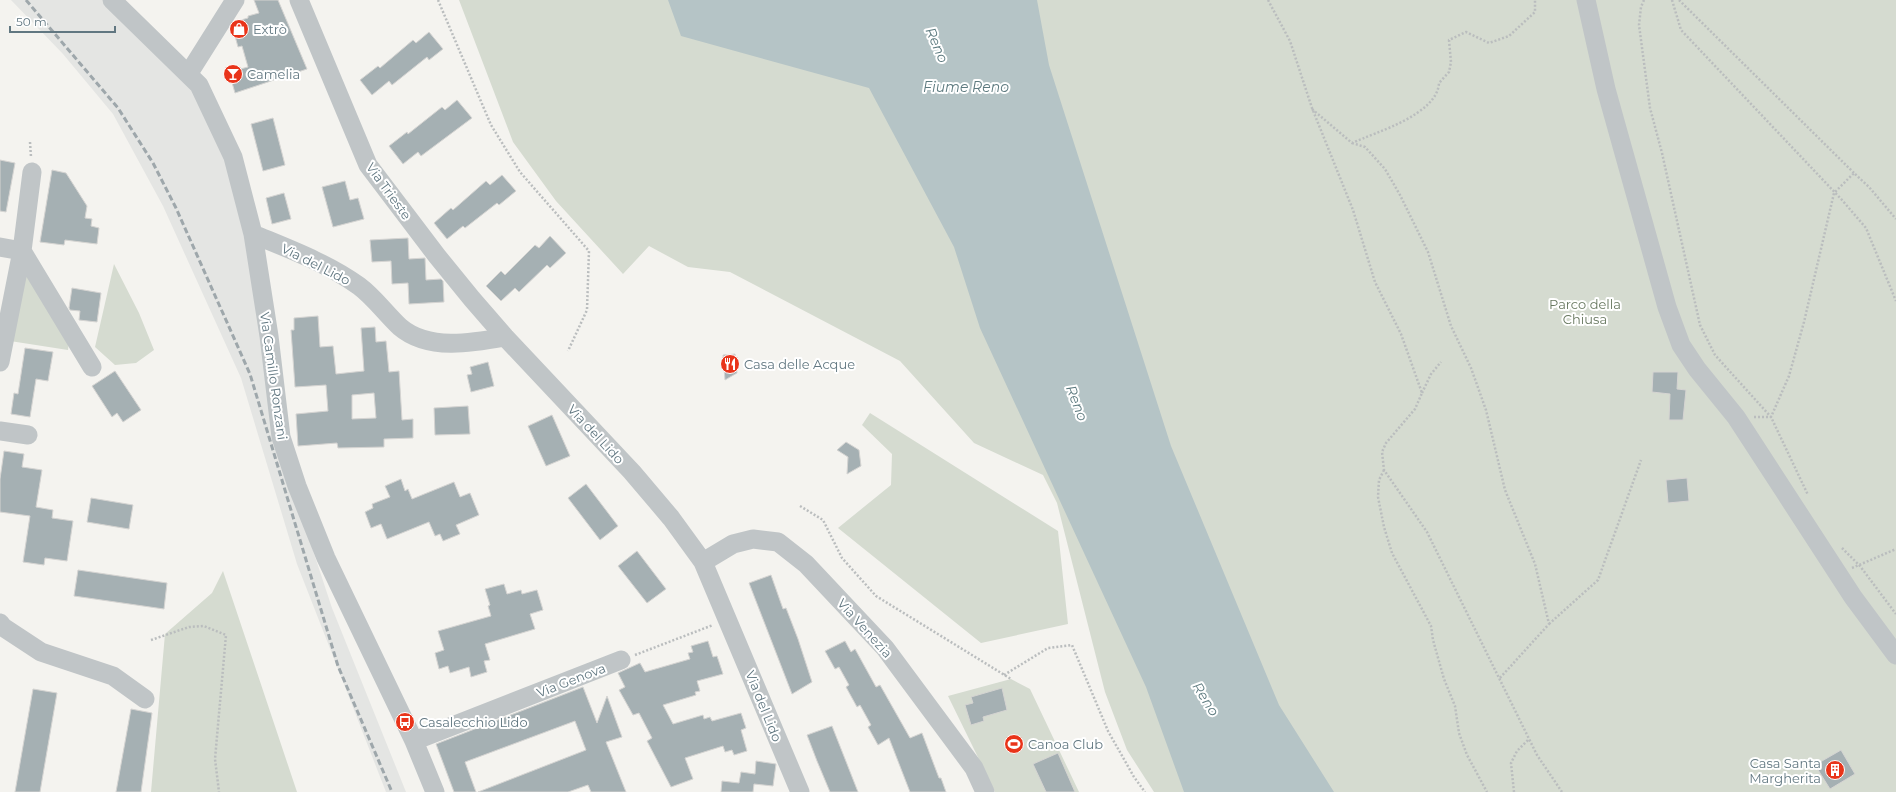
<svg xmlns="http://www.w3.org/2000/svg" width="1896" height="792" viewBox="0 0 1896 792" font-family="Montserrat,sans-serif">
<style>
.built{fill:#e4e5e3}
.green{fill:#d5dbd0}
.water{fill:#b5c4c6}
.building{fill:#a5b0b3;stroke:#d5d4d2;fill-rule:evenodd}
.lines{fill:none;stroke-linecap:round;stroke-linejoin:round}
.path{stroke:#babdbe;stroke-width:2.5;stroke-dasharray:2 2;stroke-linecap:butt}
.minor{stroke:#c0c5c7;stroke-width:19}
.rail{stroke:#9ea7ab;stroke-width:3;stroke-dasharray:6 3;stroke-linecap:butt}
.labels{text-anchor:middle;stroke-width:4;stroke-linejoin:round;paint-order:stroke}
.poi-label{font-size:13px;fill:#617781;stroke:#fff;text-anchor:start}
.street-label{font-size:13px;fill:#617781;stroke:#fff}
.park-label{font-size:13px;fill:#687860;stroke:#fff}
.water-label{font-size:14px;font-style:italic;fill:#5d7a7f;stroke:#fff}
</style>
<rect width="100%" height="100%" fill="#f4f3ef"/>
<path class="built" d="M11,0H106L181,74L216,127L236,191L291,484L332,608L406,792H386L297,564L241,378L163,206L113,114L63,54Z"/>
<path class="green" d="M459,0H1896V792H1154L1127,750L1105,692L1057,503L1043,475L974,443L900,361L730,272L688,267L649,246L623,274L556,201L513,142Z
M24,263L71,324L68,350L10,341Z
M114,264L139,313L154,350L136,363L115,365L95,347Z
M870,413L1058,531L1068,624L981,643L838,528L891,485L892,454L862,425Z
M223,571L297,792H151L165,634L212,593Z
M1011,679L1030,689L1079,792H995L948,696Z"/>
<path class="water" d="M668,0H1037L1049,65L1171,446L1279,705L1334,792H1184L1146,687L980,328L954,247L869,88L681,36Z"/>
<path class="building" d="M254,0H278L307,69L235,93L229,72L248,67L242,46L238,47L232,25L234,22L248,18V16L259,13Z
M429,32L443,49L429,60L427,57L392,85L389,81L372,95L360,80L378,66L380,68L413,40L416,43Z
M457,100L472,118L421,156L418,152L403,164L389,146L407,132L408,134L442,107L445,110Z
M273,118L285,165L263,171L251,124Z
M0,160L15,163L6,212L0,211Z
M52,170L66,173L87,206L85,218L92,219L91,226L99,228L97,244L65,240L64,245L40,242Z
M502,175L516,191L499,205L497,203L465,228L463,226L447,239L434,223L451,208L453,210L486,181L490,185Z
M345,181L350,200L358,198L364,219L333,227L322,187Z
M284,193L291,219L272,224L266,198Z
M550,236L566,253L550,268L547,265L519,292L515,288L501,301L486,286L501,271L505,275L535,245L539,248Z
M408,238L409,259L425,258L426,280L441,279L443,281L444,302L409,304L408,283L392,284L391,261L372,262L370,240Z
M72,288L101,293L97,322L79,320L80,311L70,310L69,308Z
M318,316L320,347L333,346L336,374L364,371L361,328L375,327L376,342L386,341L389,372L399,371L402,420L413,419V438L384,439V447L338,448L337,443L298,446L296,414L328,411L326,385L295,387L291,330H294V318ZM374,393L376,418L352,419V395Z
M25,348L53,352L48,381L36,379L30,417L11,414L14,393L18,394Z
M735,354L737,373L725,380L723,355Z
M488,362L494,386L471,392L467,375L472,374L470,367Z
M115,371L141,410L123,422L117,413L112,417L92,386Z
M1653,372H1678L1677,389L1686,390L1683,420H1669L1670,394L1652,392Z
M468,406L470,434L435,435L434,408Z
M552,415L570,456L546,466L528,426Z
M846,442L859,450L861,466L847,474L848,457L837,450Z
M4,451L24,454L22,467L42,470L36,507L53,510L52,518L73,521L67,561L45,558L44,565L23,562L30,516L0,512V479Z
M1687,478L1689,501L1668,503L1666,480Z
M401,479L405,491L408,489L412,499L454,482L460,497L470,493L479,515L456,525L460,534L443,541L440,534L435,536L429,522L387,539L381,524L371,528L365,512L373,508L372,504L390,497L385,486Z
M586,484L618,526L600,540L568,498Z
M91,498L133,505L129,529L87,522Z
M637,551L666,589L647,603L618,566Z
M78,570L167,583L164,609L74,596Z
M771,575L783,609L786,608L798,639L812,682L792,694L749,583Z
M504,584L507,594L521,590L522,594L537,590L543,610L530,614L535,629L485,644L490,660L484,661L487,672L471,677L469,667L450,673L448,666L439,669L435,653L444,650L438,631L491,616L488,606L490,605L485,589Z
M708,641L713,657L717,656L723,674L697,681L700,691L695,692L696,695L663,705L673,724L703,715L704,719L710,717L712,721L741,713L746,728L741,730L747,751L734,755L732,750L725,752L723,746L685,758L693,779L671,787L647,741L652,738L639,713L633,715L619,690L625,687L618,673L640,663L645,672L690,659L688,653L693,652L691,646Z
M845,641L851,652L855,649L876,687L880,685L910,738L922,733L939,778H941L946,792H910L889,738L878,745L868,727L871,725L860,705L857,707L846,687L849,685L839,667L835,669L825,651Z
M583,687L597,723L607,696L622,737L606,742L626,792H591L588,785L568,792H478L586,750L575,721L465,762L476,792H454L436,744Z
M1002,688L1007,710L983,717L984,721L971,725L965,705L973,703L971,697Z
M33,689L57,693L40,792H15Z
M131,709L152,713L141,792H116Z
M832,726L847,764L858,792H830L817,761L807,735Z
M1841,750L1855,774L1830,789L1815,765Z
M1058,753L1075,792H1046L1033,764Z
M756,761L776,764L773,786L754,784L753,792H721L722,781L739,783L741,772L755,774Z"/>
<g class="lines">
<path class="path" d="M438,0L491,125L520,172L589,251L587,310L568,351
M1268,0L1290,41L1312,108L1353,210L1375,282L1401,334L1422,393L1415,409L1386,443L1382,452L1384,470L1427,532L1537,755L1562,792
M1644,0L1641,7L1639,25L1650,108L1662,153L1700,325L1715,355L1771,417L1808,495
M1672,0L1681,30L1842,200L1866,228L1896,301
M1679,0L1854,173
M1312,109L1352,143C1376,132 1437,115 1439,83L1449,72L1451,62L1449,40L1466,32L1489,43L1509,36L1535,12V0
M30,142L31,157
M1352,143L1365,147L1385,169L1400,195L1428,252L1451,326L1471,368L1486,410L1505,490L1535,564L1549,624L1499,679
M1422,393L1431,374L1441,362
M1754,417H1771L1789,376L1804,322L1834,193L1854,173L1869,187L1896,219
M1384,470L1379,480L1378,497L1384,527L1392,553L1431,626L1433,640L1444,679L1455,706L1459,733L1467,755L1487,792
M800,506L823,520L842,558L876,596L1011,679
M1842,548L1860,566L1896,614
M1852,568L1896,549
M1549,624L1598,580L1641,460
M151,640L189,627L204,626L226,635L215,759L219,792
M635,655L713,625
M1004,675L1048,648L1072,645L1108,731L1134,777L1145,792
M1514,792L1511,763L1517,751L1529,739"/>
<path class="minor" d="M112,0L199,85L233,157L253,234L269,336L281,437L297,486L326,558L414,741L435,792
M299,0L368,165L437,256L472,299L505,337L632,472L671,518L703,562L800,792
M1586,0L1606,89L1667,307L1681,345L1697,369L1736,417L1853,597L1896,655
M189,73L235,0
M253,234C289,249 327,263 359,286C374,297 386,314 400,327C428,351 472,343 505,337
M0,247L22,251
M22,251L92,367
M0,362L22,251L32,172
M0,431L28,435
M703,562L733,544L753,539L778,542L806,564L885,648L974,768L985,792
M0,623L3,627L41,652L113,676L145,699
M414,741L621,660"/>
<path class="rail" d="M26,0L118,108L153,163L176,208L250,374L338,666L392,792"/>
</g>
<defs>
<g id="shop-disc" transform="scale(1)"><circle r="9.5" fill="#e9341a" stroke="#fff"/><path d="M-5-2.5h2.3a2.7 3.5 0 0 1 5.4 0H5L5.5 6h-11ZM-1.5-2.5h3a1.5 2.3 0 0 0-3 0Z" fill="#fff"/></g>
<g id="bar-disc" transform="scale(1)"><circle r="9.5" fill="#e9341a" stroke="#fff"/><path d="M-6-5H6L.8 .8V4.5H3.5V6h-7V4.5H-.8V.8Z" fill="#fff"/></g>
<g id="restaurant-disc" transform="scale(1)"><circle r="9.5" fill="#e9341a" stroke="#fff"/><path d="M-5-6h1v4h1v-4h1v4h1v-4h1v5L-1.5 .5V6h-2V.5L-5-1ZM5-6V6H3V1.5H1.5Q1.5-4 5-6Z" fill="#fff"/></g>
<g id="bus-disc" transform="scale(1)"><circle r="9.5" fill="#e9341a" stroke="#fff"/><path d="M-5-6H5V4H4V6H2V4H-2V6H-4V4H-5ZM-3.5-4V0h7V-4ZM-3.5 1.2v1.5H-2V1.2ZM2 1.2v1.5H3.5V1.2Z" fill="#fff"/></g>
<g id="stadium-disc" transform="scale(1)"><circle r="9.5" fill="#e9341a" stroke="#fff"/><path d="M0-5a6.5 5 0 1 0 0 10a6.5 5 0 1 0 0-10ZM-3.5-1.8h7v3.6h-7Z" fill="#fff"/></g>
<g id="building-disc" transform="scale(1)"><circle r="9.5" fill="#e9341a" stroke="#fff"/><path d="M-4-6H4V6H1V3H-1V6H-4ZM-2.5-4.3h1.7v1.8h-1.7ZM.8-4.3h1.7v1.8H.8ZM-2.5-1h1.7V.8h-1.7ZM.8-1h1.7V.8H.8Z" fill="#fff"/></g>
</defs>
<g fill-rule="evenodd">
<use href="#shop-disc" x="239" y="29"/>
<use href="#bar-disc" x="233" y="74"/>
<use href="#restaurant-disc" x="730" y="364"/>
<use href="#bus-disc" x="405" y="722"/>
<use href="#stadium-disc" x="1014" y="744"/>
<use href="#building-disc" x="1835" y="770"/>
</g>
<g class="labels">
<g class="poi-label">
<text x="253" y="34">Extrò</text>
<text x="247" y="79">Camelia</text>
<text x="744" y="369">Casa delle Acque</text>
<text x="419" y="727">Casalecchio Lido</text>
<text x="1028" y="749">Canoa Club</text>
<text x="1821" y="768" text-anchor="end">Casa Santa<tspan x="1821" dy="15">Margherita</tspan></text>
</g>
<g class="street-label">
<text transform="translate(389 191) rotate(54)" y="5">Via Trieste</text>
<text transform="translate(316 264) rotate(27)" y="5">Via del Lido</text>
<text transform="translate(274 376) rotate(82)" y="5">Via Camillo Ronzani</text>
<text transform="translate(596 434) rotate(47)" y="5">Via del Lido</text>
<text transform="translate(865 628) rotate(48)" y="5">Via Venezia</text>
<text transform="translate(571 680) rotate(-21)" y="5">Via Genova</text>
<text transform="translate(764 706) rotate(68)" y="5">Via del Lido</text>
</g>
<g class="park-label">
<text x="1585" y="309">Parco della<tspan x="1585" dy="15">Chiusa</tspan></text>
</g>
<g class="water-label">
<text transform="translate(937 45) rotate(67)" y="5">Reno</text>
<text x="966" y="92">Fiume Reno</text>
<text transform="translate(1077 403) rotate(69)" y="5">Reno</text>
<text transform="translate(1206 699) rotate(58)" y="5">Reno</text>
</g>
</g>
<path d="M10 26v6h105v-6" fill="none" stroke="#617781" stroke-width="2"/>
<text x="16" y="26" font-size="12" fill="#617781" stroke="#ffffff" stroke-width="3" paint-order="stroke">50 m</text>
</svg>
